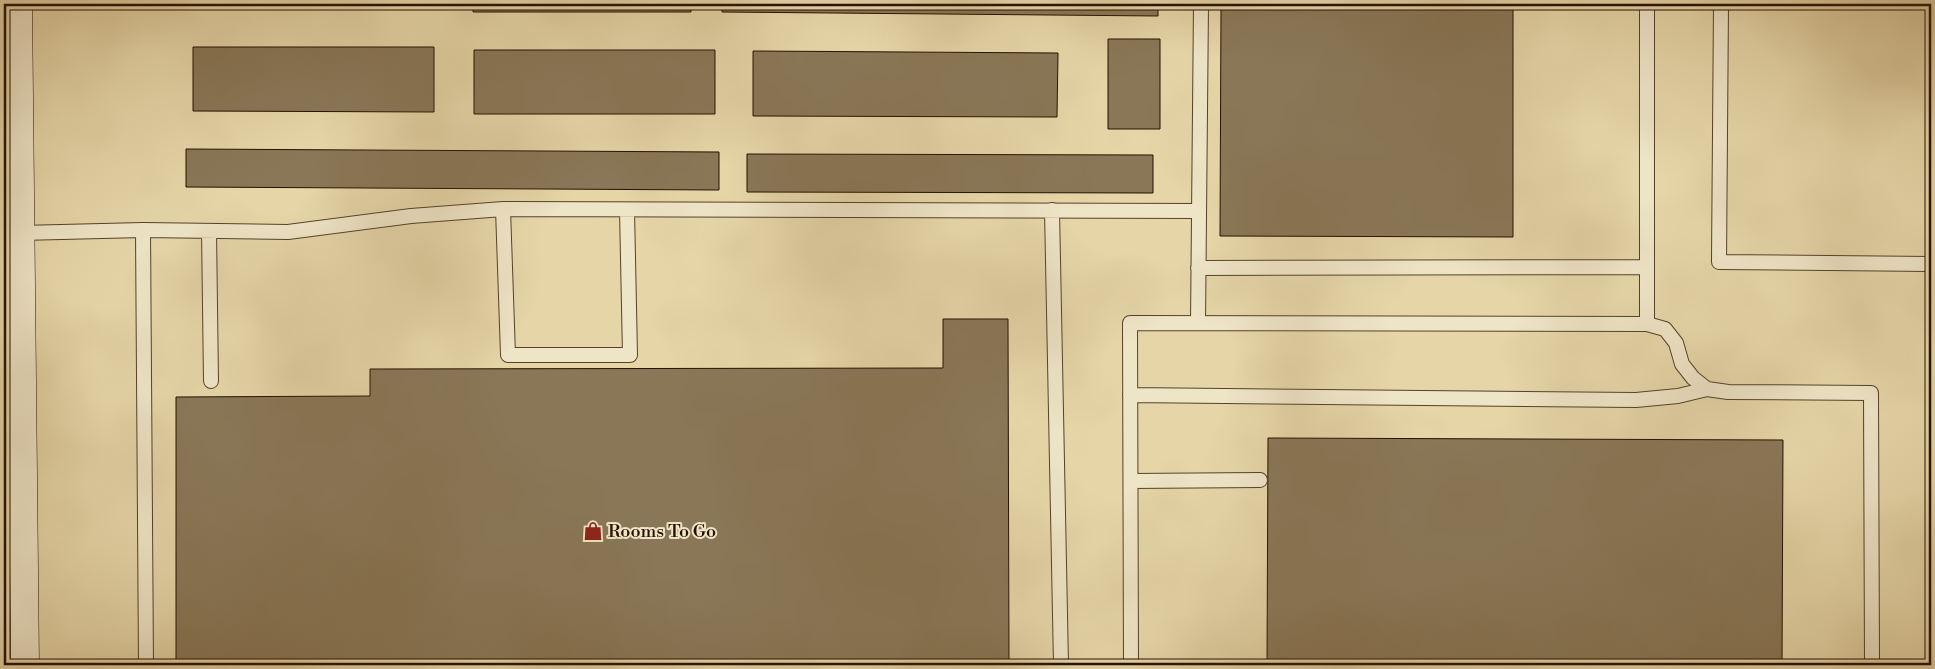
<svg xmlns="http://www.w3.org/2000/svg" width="1935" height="669" viewBox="0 0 1935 669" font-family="'Libre Bodoni',serif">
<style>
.building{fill:#897757;stroke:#261100}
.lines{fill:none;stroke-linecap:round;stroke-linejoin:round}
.lane-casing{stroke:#56422a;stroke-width:16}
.secondary-casing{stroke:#261100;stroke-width:29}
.lane{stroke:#eee4c6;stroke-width:14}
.secondary{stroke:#eee4c6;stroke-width:28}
.labels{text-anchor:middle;stroke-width:4;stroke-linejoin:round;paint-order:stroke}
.poi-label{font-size:18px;fill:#261100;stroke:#eee4c6;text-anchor:start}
</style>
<rect width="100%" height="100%" fill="#e5d5a7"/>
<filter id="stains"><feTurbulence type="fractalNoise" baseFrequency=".004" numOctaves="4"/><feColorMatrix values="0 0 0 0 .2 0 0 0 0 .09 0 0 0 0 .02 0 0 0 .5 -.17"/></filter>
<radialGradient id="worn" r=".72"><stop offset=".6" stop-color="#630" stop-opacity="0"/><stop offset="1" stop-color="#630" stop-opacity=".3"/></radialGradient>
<path class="building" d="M148,4H456V9L148,8Z
M473,4H691V12H473Z
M722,4H1158V16L722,12Z
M1221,4H1513V237L1220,236Z
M1108,39H1160V129H1108Z
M193,47H434V112L193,111Z
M474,50H715V114H474Z
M753,51L1058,53L1057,117L753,116Z
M186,149L719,152V190L186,187Z
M747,154L1153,155V193L747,192Z
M943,319H1008L1009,665H176V397L370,396V369L943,368Z
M1268,438L1783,440L1782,665H1267Z"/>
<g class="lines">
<g class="lane-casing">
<path id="lane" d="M1721,4L1719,262L1931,264
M503,209L508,355H630L627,210
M1052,210L1061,665
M143,230L146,665
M209,231L211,381
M20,233L143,230L288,232L411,216L503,209L1199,211
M1198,268L1647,267
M1198,323L1201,4
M1647,324L1665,329L1676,343L1682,364L1693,378L1707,389L1728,392L1871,393L1872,665
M1130,395L1636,400L1678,396L1707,389
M1131,481L1260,480
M1131,665L1130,323L1647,324V4"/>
</g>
<g class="secondary-casing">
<path id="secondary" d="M18,4L25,665"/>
</g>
<use href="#lane" class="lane"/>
<use href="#secondary" class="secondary"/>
</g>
<defs>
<g id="shop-bare" transform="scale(1.5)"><path d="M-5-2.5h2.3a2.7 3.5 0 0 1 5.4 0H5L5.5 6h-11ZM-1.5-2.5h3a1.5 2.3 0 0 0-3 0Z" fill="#8f2418" stroke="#eee4c6" stroke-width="2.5" paint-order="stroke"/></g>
</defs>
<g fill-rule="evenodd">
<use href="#shop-bare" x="593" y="531"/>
</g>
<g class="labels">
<g class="poi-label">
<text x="608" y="537">Rooms To Go</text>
</g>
</g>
<rect width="1935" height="669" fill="none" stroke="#e5d5a7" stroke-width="20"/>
<rect x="5" y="5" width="1925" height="659" fill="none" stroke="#261100" stroke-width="2.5"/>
<rect x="10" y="10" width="1915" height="649" fill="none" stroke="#261100"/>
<rect width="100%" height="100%" filter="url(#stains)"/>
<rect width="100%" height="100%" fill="url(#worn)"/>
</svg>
